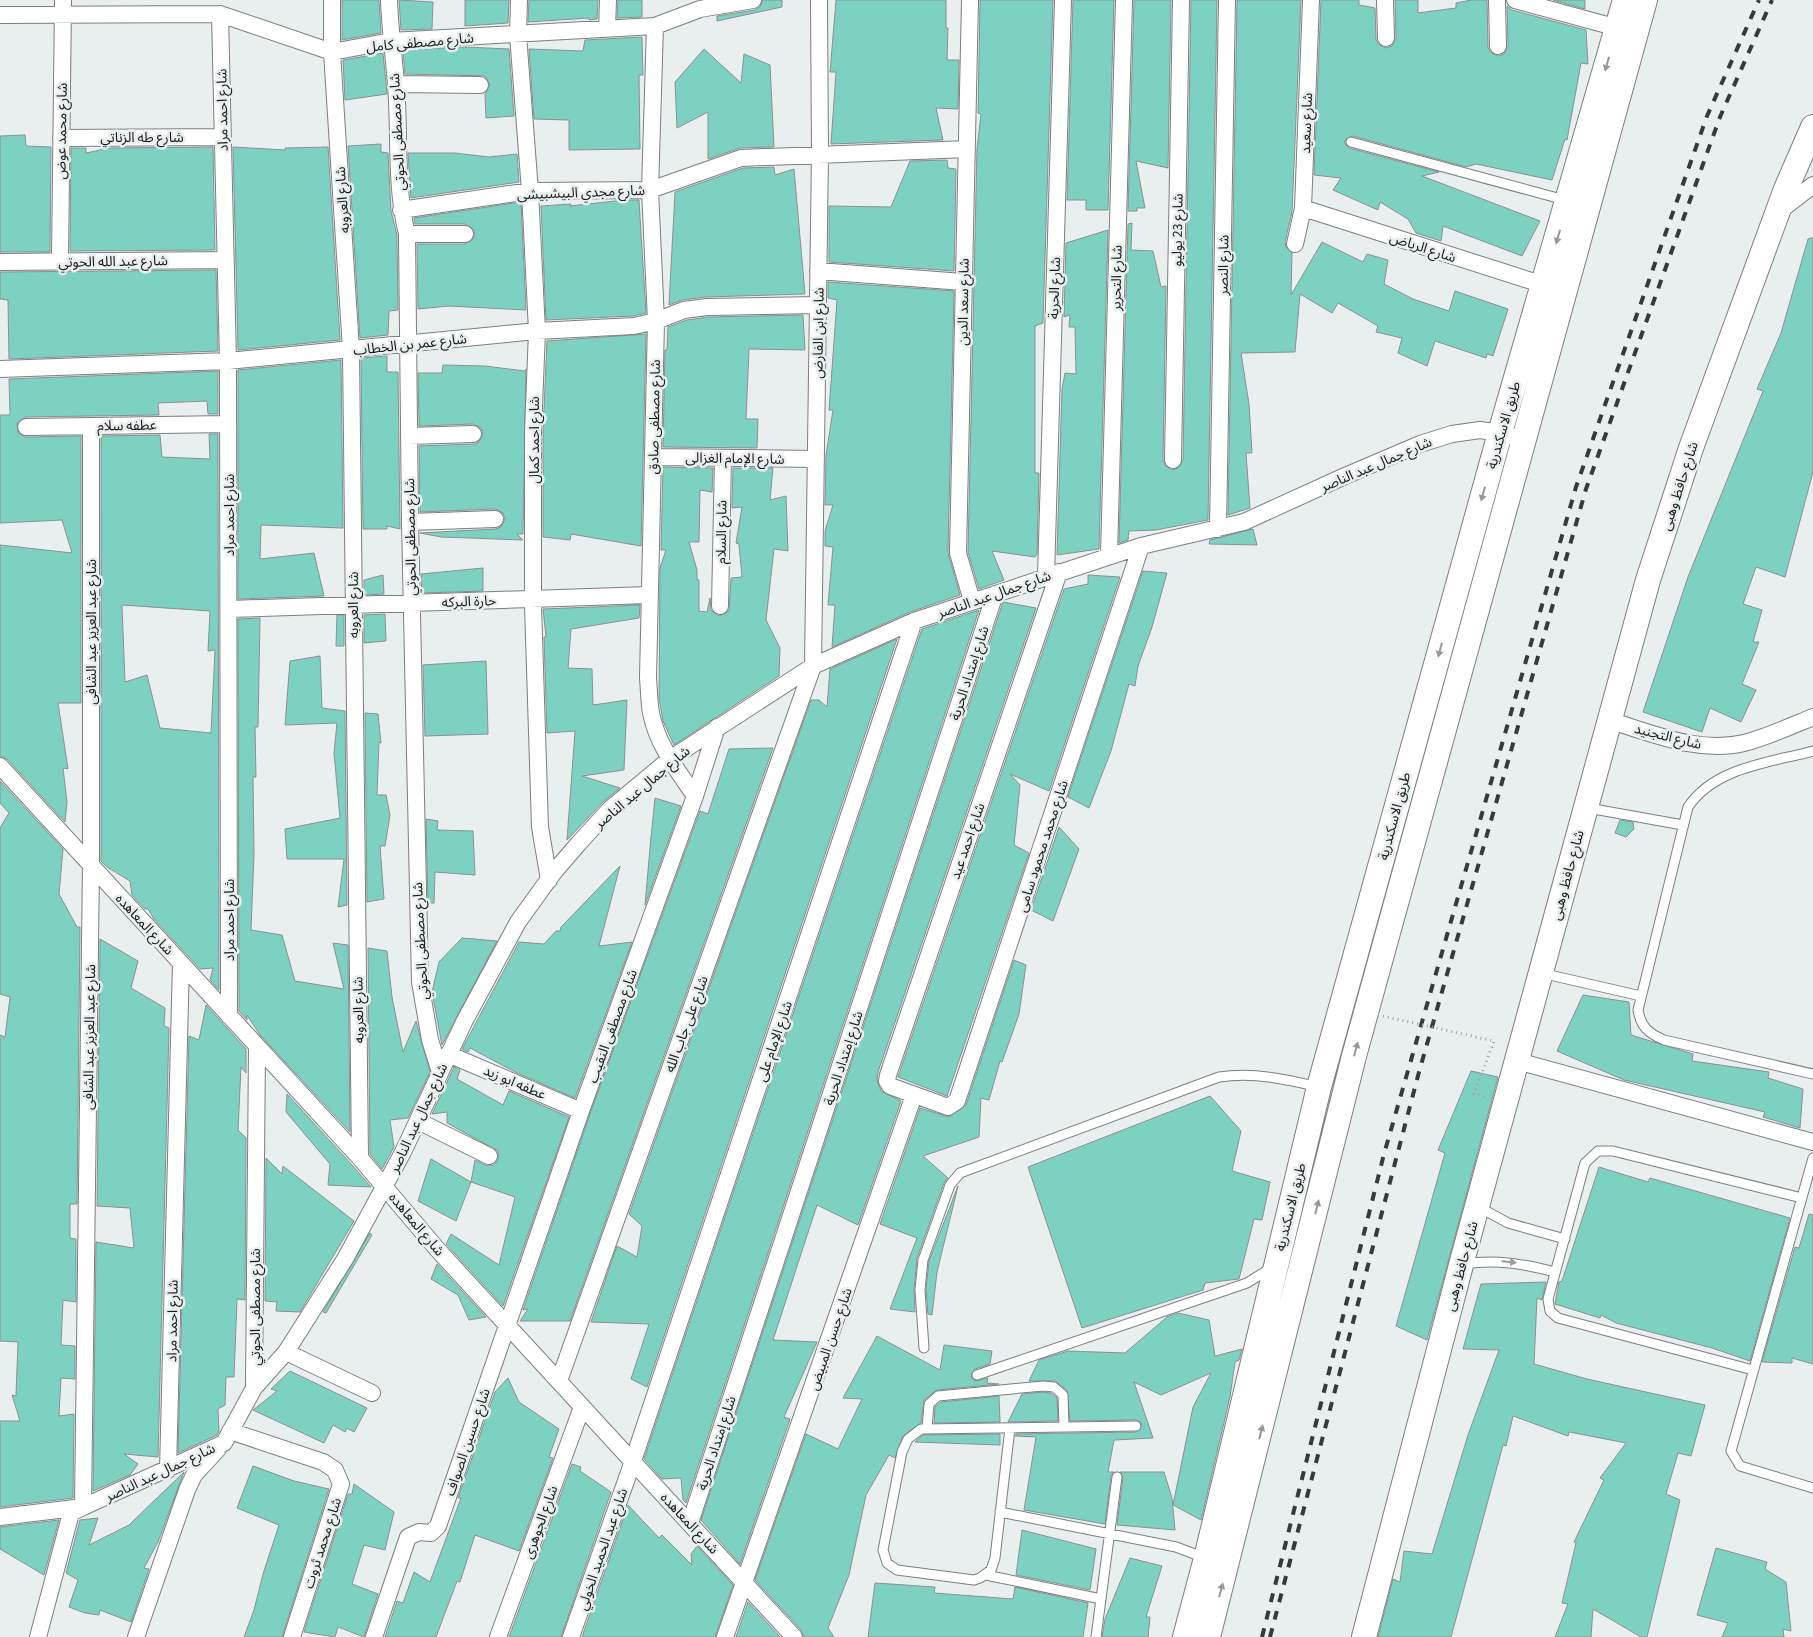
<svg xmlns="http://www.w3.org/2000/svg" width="1813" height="1637" viewBox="0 0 1813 1637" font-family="'Source Sans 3','Noto Sans Arabic',sans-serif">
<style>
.building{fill:#7dd1c0;stroke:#8c918f;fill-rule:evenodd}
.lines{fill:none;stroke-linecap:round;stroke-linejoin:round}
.lane-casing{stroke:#7a7f80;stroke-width:11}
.street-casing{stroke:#7a7f80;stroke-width:18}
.secondary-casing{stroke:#7a7f80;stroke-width:26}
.path{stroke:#a0a4a5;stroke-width:3;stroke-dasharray:1 4;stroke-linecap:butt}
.lane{stroke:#fff;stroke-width:9}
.street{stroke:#fff;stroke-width:16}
.secondary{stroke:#fff;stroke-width:24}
.rail{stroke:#373a3b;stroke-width:4;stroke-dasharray:9 9;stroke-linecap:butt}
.path-bridge{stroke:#a0a4a5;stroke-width:3;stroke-dasharray:1 4;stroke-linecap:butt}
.oneway{fill:#979898}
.labels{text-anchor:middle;stroke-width:5;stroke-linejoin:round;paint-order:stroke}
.street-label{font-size:14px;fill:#181a1b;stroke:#e9eeef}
</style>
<rect width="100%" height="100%" fill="#e9eeef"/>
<path class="building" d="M342,0H379L381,33L342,40Z
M399,0L433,2L432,29L401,30Z
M465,0H509L508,23L465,26Z
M529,0H598L597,19L589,20V18L528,22Z
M618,0H642V17L617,18Z
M763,0H782V7L717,21V16L755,10L760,7Z
M836,0H946V28H948L947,60H959L958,109L936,108L943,140L831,144L836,72H830Z
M980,0H1053L1043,323L1035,326V473H1039L1037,554L1035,557L992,551L1004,580L979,589L968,552L977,148L981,114L978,113Z
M1073,0H1114L1108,210H1086V200H1067Z
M1134,0H1171L1168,168L1136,161L1145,208H1137V211H1128Z
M1191,0H1217L1208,520L1156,530L1129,531L1128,540L1119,543L1128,224L1132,223L1131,250L1153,251L1161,287L1166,286L1163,460L1165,465L1172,470L1178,468L1183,460Z
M1237,0H1301L1292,212L1285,242L1286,247L1292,253L1291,295L1322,242L1363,262L1367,254L1388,260L1384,284L1413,299L1449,311L1455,291L1508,309L1493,356L1487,354L1486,358L1435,341L1427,366L1398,353L1402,338L1376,332L1378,326L1338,303L1332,313L1300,294L1295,352L1241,353L1249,404L1252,453H1246L1250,508L1228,515Z
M1321,0H1359V5L1375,8L1376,39L1378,44L1386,48L1392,46L1396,38L1395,0H1418V13L1456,8V3L1471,0H1487L1488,47L1490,52L1498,56L1504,54L1508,46L1507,6L1512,10L1586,30L1588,64L1581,63L1567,140L1565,139L1552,180L1476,164L1466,167L1353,136L1345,140V144L1349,148L1439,172L1422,176L1540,221L1522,256L1443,226L1441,241L1416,233L1408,219L1380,202L1378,210L1333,190L1341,178L1314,175Z
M1553,0H1585V9Z
M642,37L643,75H639L640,149L569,150V120L534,119L529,49L583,51L585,40Z
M465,47L509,49L514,116L486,118L485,94L490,85L485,76L405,74L403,50Z
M704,49L741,83L744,54L770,65L774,147L740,148L708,159V112L677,128L675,82Z
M383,53L387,94L345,100L343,60Z
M25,135L26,146L51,147L50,252H0V136Z
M381,144V152L388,153L391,211L397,235L398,310L389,311L388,335L360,338L348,146Z
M213,147L215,250L70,251L71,148H86V153L109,148Z
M233,147L285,150V148L328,147L340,340L238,350Z
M408,153H455L489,157L517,154L519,182L411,198Z
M947,160L948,168L956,169L954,271L829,262V206L891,207L910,161Z
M774,167L775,175L794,169L805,294L706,297L682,300L669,305L675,192L743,168Z
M624,200H639L646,313L633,316L546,320L541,206L571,204L570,206Z
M521,202L526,310L449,306L418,309L417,244H465L473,239L475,234L473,229L465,224H415L414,218Z
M1108,230L1099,549L1057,555L1062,389L1065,373L1076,374L1075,327H1069L1070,315L1064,317L1066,243Z
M1811,238H1813V472L1785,577L1756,567L1743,604L1762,610L1753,642H1759L1742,684L1756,690L1741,722L1710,708L1702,732L1643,712L1688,577L1763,391L1757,389L1781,333L1808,239Z
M216,270L218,351L9,359L8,300L0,299V272Z
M828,282L954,291L948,553L960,595L910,612L832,647L835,605H828L833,547L825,546V531L833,505H825L826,455L833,410H829L837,300L828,298Z
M803,315L805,350L749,349L746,419H758L757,448L663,447L665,350H667L668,327L687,320L708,317Z
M646,334L641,546L571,534L570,540L543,537V432L547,341Z
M387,356V372H398L400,529L387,526V529H363L361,358Z
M341,360L343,528L261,525L260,559L314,553L324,596L238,599V370Z
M443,365L485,366L525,371L526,369L523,534H517L523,540L441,537L420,533L495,529L501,527L505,519L503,513L495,509L420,512L419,446L474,444L479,442L483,434L481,428L473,424L419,426L418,373H442Z
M218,371V414H208L207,401L158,403L159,415L26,417L17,423L18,433L26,437L81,436V703H58L68,769L63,768L67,802L65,822L7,759L0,756V545L72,553L62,520L0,523V415H10L9,379Z
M209,434H218L219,990L210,980L213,968L200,969L154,919L148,909H145L132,895L130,881L107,867L101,861V436L160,435L162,457L210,459ZM122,605L210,611L208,651L215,650L211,733L160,728L147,675L125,682Z
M663,467L713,468L712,492L700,490L699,542H689L697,570V580H699V611L707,612L710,598L711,610L719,616L729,611L731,578L742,577L739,544L736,543L742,507L732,508L733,468H773L770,500L786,496L788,551L774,549L766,620L780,648L779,676L674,745L663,721L659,698L660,568L666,550H661Z
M1253,529L1257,545L1209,544L1210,540Z
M483,568V591L422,593L421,574Z
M1143,571L1167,573L1152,627L1138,666L1135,686L1129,684L1111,751L1089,808L1068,797Z
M383,575L384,594L364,595V580Z
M1088,575L1120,577L1049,791L1010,774L1020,785L1014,845L1029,853L947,1096L898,1077L1064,589L1088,584Z
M1003,602L1036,608L878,1072L877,1080L881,1091L901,1101L858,1225L817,1205L773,1340L817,1342L784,1417L790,1419L740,1564L701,1520Z
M640,605L639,618L571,629L568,668L592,669L593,705L627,700L624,770L582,776L620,788L603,802L567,840L575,731L547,733L544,637H546L543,609Z
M979,610L686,1503L683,1500L681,1478L662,1479L644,1459L922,629Z
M385,614L386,641L364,643V615Z
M337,615H344V646H336Z
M260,618L258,727H255L256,777H253L254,853L251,930L282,935L295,981L344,989L333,943L348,945L350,1132L260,1035L247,1015V1020L239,1011L238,619Z
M897,639L647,1387L631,1379L649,1324L591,1322L617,1246L637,1257L642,1226L629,1214L811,700H819L827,707L830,669Z
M320,656L322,708L345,711L347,905L338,907L344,859H287L285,829L340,818L334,753L337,723L285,725L290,661Z
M486,661L488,734L425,736L423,665Z
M365,713L378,714L381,743L379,742L377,795H386L390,815L385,846H380L384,899L367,902Z
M773,748L570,1321H520L528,1309L523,1310L590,1114L700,811L708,814L729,749Z
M0,781L63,849L59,894L77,927H80L77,1204H70V1238L76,1239V1302L63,1300L61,1345L75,1346V1379L61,1378L59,1416L74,1414L73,1498L0,1507V1421H20L12,1395L16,1396L18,1342L0,1341V1035L5,1037L10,997L0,994V828L9,813L0,803Z
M655,798L681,806L645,905L651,837Z
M426,819L438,821L437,830L473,831L475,875L435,872L434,903H428Z
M1620,820L1633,822L1634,829L1626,837L1615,833Z
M1059,827L1079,849L1053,921L1031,910Z
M620,866L599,946L632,942L575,1098L517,1073L470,1048L468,1052L462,1049L519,942L544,944L556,931H560L561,927Z
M462,938L497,941L442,1045L432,992L439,962Z
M100,939L138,961L131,988L165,1008L164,1026L169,1028L158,1457L124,1454L138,1464L130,1475L93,1491L96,1242L134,1248L130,1208L97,1206Z
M368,948L387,951L392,997L403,1052L416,1021L430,1072L408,1118L390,1120L394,1147L382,1169L370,1154Z
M1014,960L1026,965L1019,1014L1002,1062L1000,1061L989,1100L981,1098L979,1137L923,1156L948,1178L944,1183L917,1258L914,1289L915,1312L890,1309L917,1238L880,1224L920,1108L949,1117L966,1105Z
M1583,995L1629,1002L1631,1035L1693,1054L1692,1061L1769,1072L1768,1078L1803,1089L1800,1128L1763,1117L1765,1112L1624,1080L1557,1051Z
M206,1005L246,1049V1073L241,1067L238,1130L246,1138L245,1300L237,1299L234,1377H226L225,1405L218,1409L219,1432L217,1435L178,1453L189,1036L199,1040Z
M454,1067L460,1070L457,1079L503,1105L509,1091L569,1117L503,1306L446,1244L451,1234L499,1265L515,1197L471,1182L475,1160L485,1165H494L498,1160V1151L447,1123V1112L432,1114Z
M1471,1071L1498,1077L1427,1340L1396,1326L1445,1153L1438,1150Z
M287,1094L352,1165L371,1187L328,1185L330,1164L286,1112Z
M1210,1096L1241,1131L1232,1171L1270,1182L1262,1220L1254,1219L1239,1279L1205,1283L1203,1290L1082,1328L1028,1167Z
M266,1158L282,1174L283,1166L354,1221L300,1312L276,1311L277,1302L265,1301Z
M431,1159L471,1182L456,1221L418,1201Z
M1599,1167L1648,1182L1650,1178L1790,1218L1750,1361L1712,1348L1616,1323L1601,1315L1600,1318L1555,1304L1559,1282L1562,1281Z
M958,1186L937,1272L932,1315L928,1314L926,1290L929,1261Z
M1809,1214L1813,1215V1364L1792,1358V1363L1762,1362L1795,1247L1799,1248Z
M370,1233L372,1235L326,1313L323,1312Z
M437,1264L486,1317L469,1320L458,1295L431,1279Z
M1546,1282L1542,1300L1537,1298L1534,1364L1587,1379L1705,1405L1691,1456L1678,1453L1666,1494L1680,1500L1647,1637H1641L1593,1609L1591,1637H1555L1568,1604L1562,1603L1576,1543L1574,1542L1604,1480L1600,1478L1626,1443L1569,1432L1568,1436L1513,1416L1506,1446L1503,1445L1451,1637H1378L1393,1579L1400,1582L1404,1551L1432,1554L1468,1435L1499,1350L1463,1349L1481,1284Z
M1178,1313L1209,1320L1215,1356L1242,1349L1239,1360L1235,1362L1230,1397L1201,1520L1173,1505L1193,1407L1211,1373L1161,1395L1134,1382L1153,1438L1114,1440L1108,1472H1114L1111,1476L1105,1524L1024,1510L1036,1437L1015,1436L1016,1434L1136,1432L1142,1426L1141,1422L1136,1420L1070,1421L1067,1390L1055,1381H1029L1039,1360L1068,1351L1125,1353L1167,1317Z
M877,1336L940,1370L944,1345L992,1351L990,1364L975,1369L971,1377L975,1381L988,1378L987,1383L999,1384L937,1390L924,1400L921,1423L903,1436L895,1458L889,1455L866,1495L849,1575L828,1628L834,1637H804L801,1630L755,1580L806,1434L838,1449L862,1399L843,1398Z
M290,1371L367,1408L354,1432L347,1428L345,1432L333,1425L324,1443L253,1410L277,1391L271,1389Z
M508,1378L519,1402L559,1429L549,1457L553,1458L519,1551L475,1535L460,1582L457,1581L436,1637H385L397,1601L403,1603L414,1572L430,1582L461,1498H458L495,1392Z
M1043,1392L1051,1393L1057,1398L1058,1421L1008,1422L1022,1394Z
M999,1396L1000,1422L934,1423L935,1407L941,1402Z
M1000,1434V1445L915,1442L923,1435Z
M572,1464L581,1467L580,1471L611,1492L561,1637H509Z
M253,1466L294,1481L329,1489L282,1637H244L254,1610L263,1574L279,1525L237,1508Z
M184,1472L158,1542L144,1568L149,1569L131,1622L100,1610L99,1615L85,1613L69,1607L78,1580L66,1573L80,1520L98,1518L89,1545L129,1525Z
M1120,1472H1164L1172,1498L1175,1530L1117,1525L1123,1478Z
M354,1484L394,1512L385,1550L364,1545L352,1584L378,1594L364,1637L338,1627L335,1637L304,1632L348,1494H352Z
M628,1505L659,1538L662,1535L692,1565L691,1554L697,1546L733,1585L715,1637H582Z
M59,1520L44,1575L0,1549V1527Z
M1022,1530L1096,1549L1090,1590L1016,1575Z
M1716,1548L1767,1562L1765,1569L1786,1582L1791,1631L1783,1629L1784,1637H1722L1728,1623L1697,1615Z
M1130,1558L1162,1566L1146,1617H1150L1148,1637H1102L1105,1619Z
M875,1583L935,1587L934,1593L1013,1599L1015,1587L1088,1603L1083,1637H868Z
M748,1602L780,1637H736Z"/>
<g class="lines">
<g class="lane-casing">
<path id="lane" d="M1351,142L1565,200
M1813,751C1769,763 1715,767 1688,807L1638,1010C1641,1027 1648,1033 1664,1040L1813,1074
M1588,808L1683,825
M1541,973L1641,996
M1813,1158L1731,1451L1740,1466L1813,1488
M1479,1207L1508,1223L1565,1239
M1464,1264C1496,1259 1524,1264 1555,1272
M924,1348L920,1290L923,1260L950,1185L960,1173L1219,1077C1254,1072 1285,1079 1319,1087
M1753,1370L1558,1318L1550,1311L1548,1299L1585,1163L1598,1151H1613L1802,1198
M977,1375L1247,1283L1271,1268
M927,1428L929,1404L938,1396L1043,1386L1054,1387L1063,1395L1064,1427
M1010,1428L995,1558L991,1570L980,1578L974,1580L897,1570L887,1563L883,1550L902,1452L908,1439L921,1429L1136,1426
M1000,1512L1176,1547L1205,1558
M986,1575L1101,1599
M1096,1637L1117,1477"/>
</g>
<g class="street-casing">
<path id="street" d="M332,0V52L351,350L360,1158
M389,0C390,29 394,56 396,85C400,135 395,186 407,234L410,522L420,982L430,1040L440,1072
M519,0L518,35L530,191L537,331L533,432V605L540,827L549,880
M970,0L958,553L972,601
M1385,0L1386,38
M1497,0L1498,46
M1515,0L1618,28
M220,14L228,361L229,1016
M0,15L220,14L332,52L391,41L655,26L700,9L753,0
M655,26L650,190L656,321L648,678C649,689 649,702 651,713C657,744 677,770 695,796
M607,29L608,0
M396,84L480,85
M61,138L223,137
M1303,208L1544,285
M401,210L530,191L650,190L741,158L967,149
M1777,213L1813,185
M407,234H465
M1295,244L1303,208L1311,0
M0,262L225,260
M60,262L63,0
M818,271L963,282
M0,369L228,361L537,331L634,326L656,321L684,310L707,307L818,305
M26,427L228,424
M409,436L473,434
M653,457L816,459
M1173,460L1181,0
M410,522L495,519
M1218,529L1227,0
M1109,555L1124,0
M1059,572L888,1075L887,1081L890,1086L948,1107L957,1101L1141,546
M1046,576L1063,0
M720,606L723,458
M230,609L648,595
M1608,720C1652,733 1698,754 1744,743C1767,737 1791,726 1813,717
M0,766L360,1158L437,1249L794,1637
M448,1054L581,1111
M1517,1061L1813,1142
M418,1121L489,1156
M286,1352L372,1393
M559,1381L813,666L820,154L819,0
M254,1388L257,1047
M230,1431L323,1462L335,1470L341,1484L292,1637
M168,1470L181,963
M0,1517L83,1507L224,1443L254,1388L286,1352L345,1259L403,1152L464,1022L518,922L554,872L579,843L610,809L670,759L813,666L914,621L1141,546L1244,522L1345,476L1420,444L1452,434L1480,430L1500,433L1522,440
M690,1523L995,594
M38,1637L71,1513L83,1507L91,865V426
M136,1637L187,1490L194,1475L218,1449
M374,1637L408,1537L419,1532L431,1533L438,1526L581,1111L695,796L717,727
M498,1637L582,1407
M571,1637L633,1461L914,621
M725,1637L914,1095"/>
</g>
<g class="secondary-casing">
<path id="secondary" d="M1185,1637L1206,1558L1319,1087L1500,433L1625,0
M1208,1637L1354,1056L1645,0
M1364,1637L1461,1265L1648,580L1691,448L1786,189L1813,127"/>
</g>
<path class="path" d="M1484,1097L1474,1094L1494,1041"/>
<use href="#lane" class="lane"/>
<use href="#street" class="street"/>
<use href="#secondary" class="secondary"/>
<path class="rail" d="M1262,1637L1384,1154L1576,487L1707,116L1759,0
M1270,1637L1419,1072L1586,489L1720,117L1772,0"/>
<path class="path-bridge" d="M1378,1015L1494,1041"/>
</g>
<defs><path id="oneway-solid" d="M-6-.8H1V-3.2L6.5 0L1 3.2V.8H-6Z" transform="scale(1.25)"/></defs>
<g class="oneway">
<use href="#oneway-solid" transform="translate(1607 64) rotate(106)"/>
<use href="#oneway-solid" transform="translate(1558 237) rotate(106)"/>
<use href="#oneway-solid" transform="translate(1483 494) rotate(105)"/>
<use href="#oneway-solid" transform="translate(1440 650) rotate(105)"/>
<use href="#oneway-solid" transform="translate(1356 1049) rotate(-75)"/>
<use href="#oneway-solid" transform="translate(1317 1207) rotate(-76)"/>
<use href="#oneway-solid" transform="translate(1509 1262) rotate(5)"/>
<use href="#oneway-solid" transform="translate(1261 1432) rotate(-76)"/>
<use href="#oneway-solid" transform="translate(1221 1590) rotate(-75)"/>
</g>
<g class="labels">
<g class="street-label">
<text transform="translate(420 42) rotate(-5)" y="5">شارع مصطفى كامل</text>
<text transform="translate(222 110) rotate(-91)" y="5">شارع احمد مراد</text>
<text transform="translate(1306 123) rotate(-88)" y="5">شارع سعيد</text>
<text transform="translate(61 131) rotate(-89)" y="5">شارع محمد عوض</text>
<text transform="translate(397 132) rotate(-93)" y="5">شارع مصطفى الحوتي</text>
<text x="142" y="142">شارع طه الزناتي</text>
<text transform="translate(581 192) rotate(-2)" y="5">شارع مجدي البيشبيشى</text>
<text transform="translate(342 200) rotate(-94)" y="5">شارع العروبه</text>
<text transform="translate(1177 230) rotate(-89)" y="5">شارع 23 يوليو</text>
<text transform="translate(1423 247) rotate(18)" y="5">شارع الرياض</text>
<text transform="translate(113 261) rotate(-1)" y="5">شارع عبد الله الحوتي</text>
<text transform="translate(1223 265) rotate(-89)" y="5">شارع النصر</text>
<text transform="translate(1116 278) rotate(-89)" y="5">شارع التحرير</text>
<text transform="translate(1054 288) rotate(-88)" y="5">شارع الحرية</text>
<text transform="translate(963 302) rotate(-89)" y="5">شارع سعد الدين</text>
<text transform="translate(818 333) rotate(-89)" y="5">شارع ابن الفارض</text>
<text transform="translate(410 344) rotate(-6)" y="5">شارع عمر بن الخطاب</text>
<text transform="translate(654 417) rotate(-89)" y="5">شارع مصطفى صادق</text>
<text transform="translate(127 425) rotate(-1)" y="5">عطفه سلام</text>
<text transform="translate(1503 425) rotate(-74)" y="5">طريق الاسكندرية</text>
<text transform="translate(534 440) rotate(-90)" y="5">شارع احمد كمال</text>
<text transform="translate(735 458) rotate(1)" y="5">شارع الإمام الغزالى</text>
<text transform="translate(1376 464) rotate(-23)" y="5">شارع جمال عبد الناصر</text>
<text transform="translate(1679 486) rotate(-72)" y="5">شارع حافظ وهبى</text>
<text transform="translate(229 515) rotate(-90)" y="5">شارع احمد مراد</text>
<text transform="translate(721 532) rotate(-89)" y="5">شارع السلام</text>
<text transform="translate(410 537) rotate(-91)" y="5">شارع مصطفى الحوتي</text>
<text transform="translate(994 594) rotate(-19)" y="5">شارع جمال عبد الناصر</text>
<text transform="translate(469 601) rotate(-2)" y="5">حارة البركه</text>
<text transform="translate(353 605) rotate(-90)" y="5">شارع العروبه</text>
<text transform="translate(91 632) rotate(-90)" y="5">شارع عبد العزيز عبد الشافى</text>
<text transform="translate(969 673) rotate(-72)" y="5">شارع إمتداد الحرية</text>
<text transform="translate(1668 736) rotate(14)" y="5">شارع التجنيد</text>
<text transform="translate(642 787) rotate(-40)" y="5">شارع جمال عبد الناصر</text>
<text transform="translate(1394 816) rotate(-75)" y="5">طريق الاسكندرية</text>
<text transform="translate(967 841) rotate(-71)" y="5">شارع احمد عيد</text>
<text transform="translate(1042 846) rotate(-72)" y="5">شارع محمد محمود سامى</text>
<text transform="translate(1567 875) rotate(-75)" y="5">شارع حافظ وهبى</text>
<text transform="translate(229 920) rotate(-90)" y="5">شارع احمد مراد</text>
<text transform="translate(145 924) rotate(47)" y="5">شارع المعاهده</text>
<text transform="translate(420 941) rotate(-93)" y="5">شارع مصطفى الحوتي</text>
<text transform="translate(358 1010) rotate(-91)" y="5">شارع العروبه</text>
<text transform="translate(686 1024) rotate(-70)" y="5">شارع على جاب الله</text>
<text transform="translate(612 1026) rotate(-70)" y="5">شارع مصطفى النقيب</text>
<text transform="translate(89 1037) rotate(-89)" y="5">شارع عبد العزيز عبد الشافى</text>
<text transform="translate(774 1041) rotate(-71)" y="5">شارع الإمام على</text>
<text transform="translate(843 1058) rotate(-72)" y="5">شارع إمتداد الحرية</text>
<text transform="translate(515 1082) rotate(23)" y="5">عطفه ابو زيد</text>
<text transform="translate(418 1118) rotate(-65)" y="5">شارع جمال عبد الناصر</text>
<text transform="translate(1290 1207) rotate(-76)" y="5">طريق الاسكندرية</text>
<text transform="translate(417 1224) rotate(50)" y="5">شارع المعاهده</text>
<text transform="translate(1461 1266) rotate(-75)" y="5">شارع حافظ وهبى</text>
<text transform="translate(255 1307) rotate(-90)" y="5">شارع مصطفى الحوتي</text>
<text transform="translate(172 1321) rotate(-89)" y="5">شارع احمد مراد</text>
<text transform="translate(830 1339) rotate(-71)" y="5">شارع حسن المبيض</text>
<text transform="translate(467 1442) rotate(-71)" y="5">شارع حسين الصواف</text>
<text transform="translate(716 1443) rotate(-72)" y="5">شارع إمتداد الحرية</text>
<text transform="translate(160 1472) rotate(-25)" y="5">شارع جمال عبد الناصر</text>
<text transform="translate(540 1522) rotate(-70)" y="5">شارع الجوهرى</text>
<text transform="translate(690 1523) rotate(47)" y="5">شارع المعاهده</text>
<text transform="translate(322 1543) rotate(-72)" y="5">شارع محمد ثروت</text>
<text transform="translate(602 1549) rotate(-71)" y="5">شارع عبد الحميد الخولي</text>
</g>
</g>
</svg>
